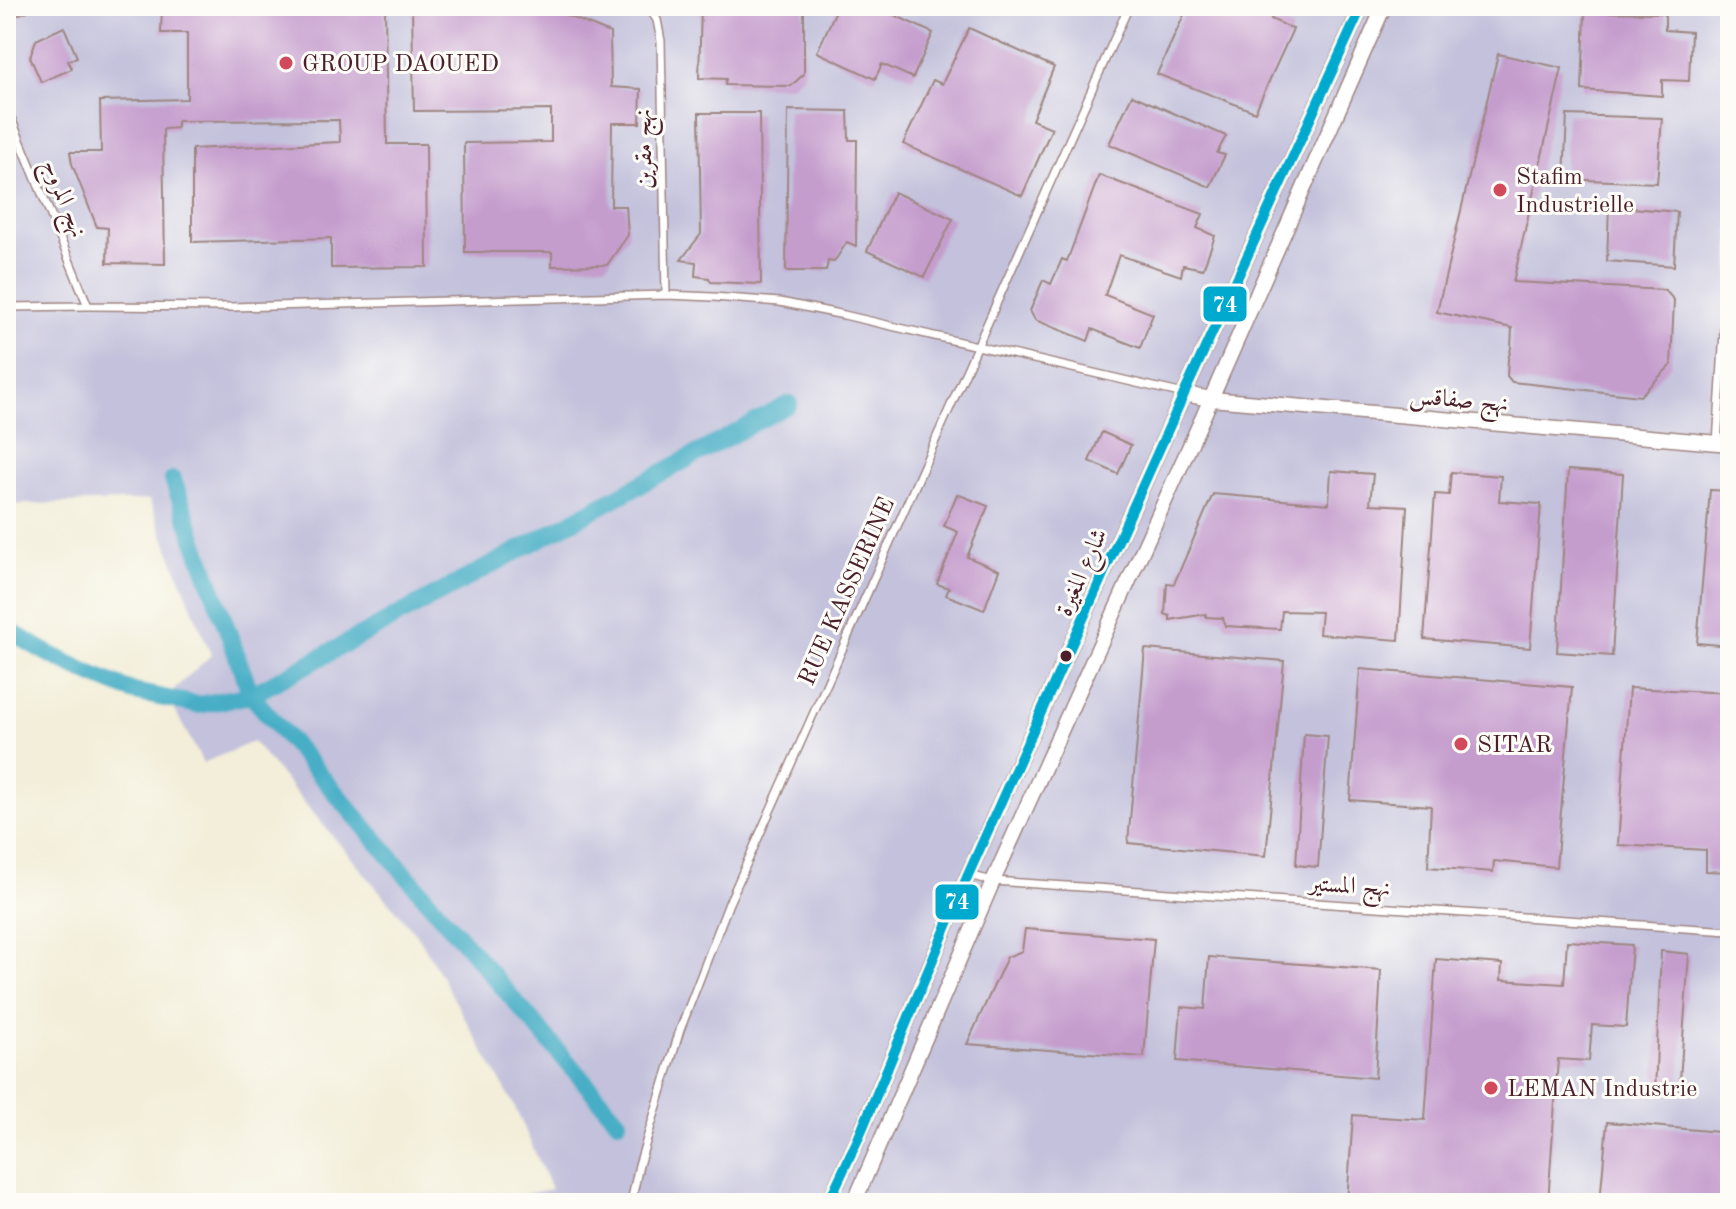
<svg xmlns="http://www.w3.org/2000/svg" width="1736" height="1209" viewBox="0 0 1736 1209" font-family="'Old Standard TT',Amiri,serif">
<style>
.industrial{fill:#c3c1db}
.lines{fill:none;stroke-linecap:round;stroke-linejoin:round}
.canal{stroke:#47aec6;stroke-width:18}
.building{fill:#c59dcd}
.lane-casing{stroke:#9e8682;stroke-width:10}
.street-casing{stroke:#9e8682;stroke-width:17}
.lane{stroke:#fff;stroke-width:7}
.street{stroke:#fff;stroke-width:14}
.bus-1-casing{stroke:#fdfcf7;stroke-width:16}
.bus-1{stroke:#00a9ce;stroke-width:10}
.poi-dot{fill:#d1495b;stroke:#fdfcf7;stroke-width:3}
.bus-dot{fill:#4a1f2b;stroke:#fdfcf7;stroke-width:3}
.labels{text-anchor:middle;stroke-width:6;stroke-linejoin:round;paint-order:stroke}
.poi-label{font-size:24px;fill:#4a1f2b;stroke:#fdfcf7;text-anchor:start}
.street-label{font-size:24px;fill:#4a1f2b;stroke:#fdfcf7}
.line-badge{stroke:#fdfcf7;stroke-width:3}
.badge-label{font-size:22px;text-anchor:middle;font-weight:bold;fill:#fff}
</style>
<rect width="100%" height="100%" fill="#fdfcf7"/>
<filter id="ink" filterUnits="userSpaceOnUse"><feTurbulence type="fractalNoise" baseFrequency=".0125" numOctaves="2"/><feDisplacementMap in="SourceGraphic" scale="16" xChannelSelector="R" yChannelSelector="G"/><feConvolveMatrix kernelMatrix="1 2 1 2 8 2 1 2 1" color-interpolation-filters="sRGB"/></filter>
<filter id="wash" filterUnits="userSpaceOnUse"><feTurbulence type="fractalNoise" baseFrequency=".006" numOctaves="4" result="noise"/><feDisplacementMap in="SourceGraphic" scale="32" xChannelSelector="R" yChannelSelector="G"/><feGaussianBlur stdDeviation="1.8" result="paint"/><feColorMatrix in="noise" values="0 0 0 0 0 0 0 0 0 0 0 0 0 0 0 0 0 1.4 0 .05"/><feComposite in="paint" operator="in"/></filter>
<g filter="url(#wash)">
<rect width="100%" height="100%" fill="#f3eed9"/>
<path class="industrial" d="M6,6H1730V1203H479L551,1189L514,1105L420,939L253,742L203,763L167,696L211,655L149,500L6,505Z"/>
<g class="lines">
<path class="canal" d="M173,480L251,695L618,1121
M6,629L47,653L93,675L134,692L198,705L251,695L789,404"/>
</g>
<g id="blocks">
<path class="building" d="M162,6H385L387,144H426L427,267L331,268V238L192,242V149L340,142L339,120L177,121V128L163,129L165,264L107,263L108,228L97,227L72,164L70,152H101L100,101L187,99V33H161Z
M467,6H544L610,33L611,87L641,89L640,123H612L611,206H626L628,235L607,265L552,266V252H465L464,143L551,142V110L414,111L412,9Z
M701,6H804V74L791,86L725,85L726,79L699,78Z
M838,6H875L933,33L913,78L882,64L875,79L817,52Z
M1188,6H1276L1271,19L1293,29L1255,112L1157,74Z
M1585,12L1665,13V30L1691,32L1689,81L1662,80V96L1582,90Z
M64,27L77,57L68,61L72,69L41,82L30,57L36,40Z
M969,28L1054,67L1032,120L1052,128L1022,196L903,144L933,80L942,84Z
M1498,54L1562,68L1513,282L1665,290L1674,300L1671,365L1640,396L1512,382L1507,376L1508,360L1511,348L1512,328L1437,312Z
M1132,95L1226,136L1217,153L1225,155L1210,187L1109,144Z
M788,110L848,111L849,140H857L856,246L847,242L834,262L828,261L826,271H786Z
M699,113H759L761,284L711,282L709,278L695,276L696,262L681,260L701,234Z
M1567,115L1662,118L1657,183L1564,179Z
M1099,175L1203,214L1197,228L1215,236L1203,269L1183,265L1181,276L1119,255L1105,295L1153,314L1140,348L1092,329L1088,341L1035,320L1030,311L1043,280L1051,284L1062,259L1067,261Z
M894,192L953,219L924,277L867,251Z
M1609,206L1677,212L1674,266L1607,261Z
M1102,432L1131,445L1118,474L1089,461Z
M1568,470L1623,474L1612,656L1557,652Z
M1331,471L1373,474L1370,504L1407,506L1399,640L1319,634L1321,612L1282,611L1280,629L1225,626L1223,618L1206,617V614L1170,620V616L1165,614L1167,583L1174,584L1213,494L1329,504Z
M1451,472L1501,476L1499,501L1541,504L1530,648L1424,639L1435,494L1449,495Z
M1710,490L1730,491V646L1697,643Z
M957,494L988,506L967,557L999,570L984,610L946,595L949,588L937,584L958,532L944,526Z
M1145,649L1284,661L1266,856L1128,843Z
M1360,669L1572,687L1556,867L1494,861L1493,872L1428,867L1431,806L1350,800Z
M1629,688L1730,693V872L1706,871V850L1618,845Z
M1304,734L1328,736L1318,867L1296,865Z
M1025,929L1154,939L1144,1057L967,1044L1007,957L1022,951Z
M1567,941L1632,945L1626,1027L1592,1025L1589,1061L1558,1059L1548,1203H1347L1353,1115L1425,1120L1436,959L1502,964L1501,980L1564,984Z
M1661,951L1689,954L1679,1094L1655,1093Z
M1209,957L1381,970L1375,1078L1177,1061L1181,1007L1205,1009Z
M1607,1122L1730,1133V1203H1600Z"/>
</g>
</g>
<g filter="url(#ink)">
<use href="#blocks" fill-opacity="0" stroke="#9e8682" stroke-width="2"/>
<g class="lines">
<g class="lane-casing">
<path id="lane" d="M648,6L657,20L661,41L666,295
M6,15L29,6
M6,106L88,306
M6,307L88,306L232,307L666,295L713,297L780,302L844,315L1184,394
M1717,444L1730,235
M968,875L993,881L1730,931
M631,1203L639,1165L680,1030L729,903L1129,6"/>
</g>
<g class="street-casing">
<path id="street" d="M1184,394L1211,399L1730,444
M828,1203L858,1139L968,875L1184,394L1362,6
M854,1203L993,881L1211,399L1384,6"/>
</g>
<use href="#lane" class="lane"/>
<use href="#street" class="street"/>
<g class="bus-1-casing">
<path id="bus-1" d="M828,1203L858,1139L968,875L1184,394L1362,6"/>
</g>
<use href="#bus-1" class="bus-1"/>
</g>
</g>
<g class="poi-dot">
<circle cx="286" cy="63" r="8"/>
<circle cx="1500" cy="190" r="8"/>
<circle cx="1461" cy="744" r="8"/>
<circle cx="1491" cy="1088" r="8"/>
</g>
<circle class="bus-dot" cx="1066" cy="656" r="7"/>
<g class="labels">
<g class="poi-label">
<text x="302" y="71">GROUP DAOUED</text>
<text x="1516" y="184">Stafim<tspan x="1516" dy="28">Industrielle</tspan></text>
<text x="1477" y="752">SITAR</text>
<text x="1507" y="1096">LEMAN Industrie</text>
</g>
<g class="street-label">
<text transform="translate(643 149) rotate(-91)" y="8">نهج مقرين</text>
<text transform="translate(65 198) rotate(68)" y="8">نهج المروج</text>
<text transform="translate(1459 399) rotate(5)" y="8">نهج صفاقس</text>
<text transform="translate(1081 572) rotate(-66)" y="8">شارع المغيرة</text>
<text transform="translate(846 591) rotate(-66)" y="8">RUE KASSERINE</text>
<text transform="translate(1350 885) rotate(4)" y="8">نهج المستير</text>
</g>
</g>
<g class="line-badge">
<rect x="1202" y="285" width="46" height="38" rx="8" fill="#00a9ce"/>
<rect x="934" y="883" width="46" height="38" rx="8" fill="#00a9ce"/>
</g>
<g class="badge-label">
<text x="1225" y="312">74</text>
<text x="957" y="909">74</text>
</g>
<rect width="1736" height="1209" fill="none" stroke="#fdfcf7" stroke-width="32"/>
</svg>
